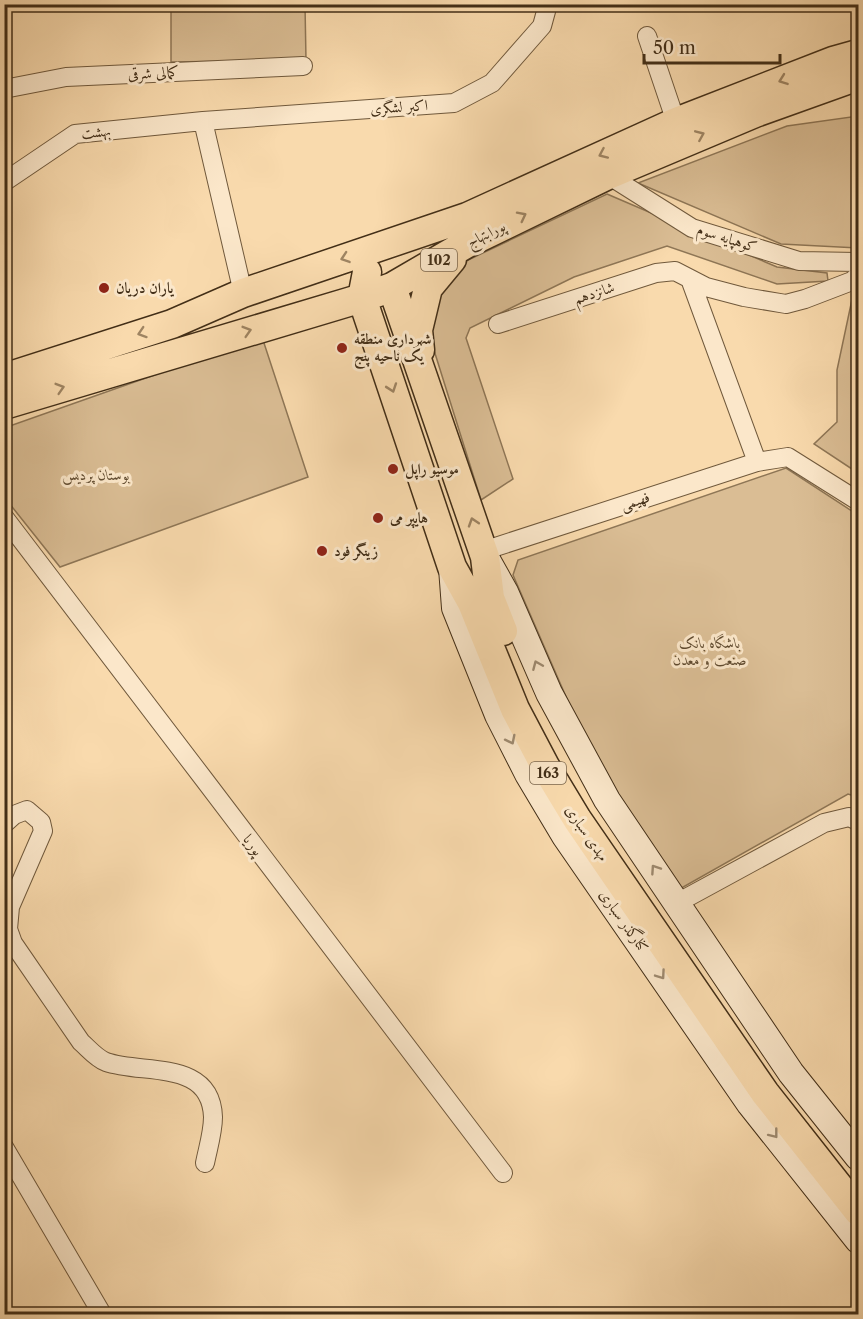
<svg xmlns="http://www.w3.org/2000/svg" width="863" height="1319" viewBox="0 0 863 1319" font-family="'Libre Caslon Text',Amiri,serif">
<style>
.green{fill:#dabd94;stroke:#8e7656;stroke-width:1.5}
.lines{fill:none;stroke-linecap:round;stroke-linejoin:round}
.street-casing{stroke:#70593c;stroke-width:20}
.secondary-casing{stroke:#422e17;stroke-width:28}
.primary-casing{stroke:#422e17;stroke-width:31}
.street{stroke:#fbe7ca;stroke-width:18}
.secondary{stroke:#fbe7ca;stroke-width:26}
.primary{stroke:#f9daad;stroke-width:28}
.oneway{stroke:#9e8462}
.oneway2{stroke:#9e8a70}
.poi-dot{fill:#8f2418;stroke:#fbe7ca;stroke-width:2}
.labels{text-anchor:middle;stroke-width:6;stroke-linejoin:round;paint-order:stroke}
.shield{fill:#fbe7ca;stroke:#7a664d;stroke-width:1.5}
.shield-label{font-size:14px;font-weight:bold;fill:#422e17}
.street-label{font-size:15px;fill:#422e17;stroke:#fbe7ca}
.poi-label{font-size:15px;font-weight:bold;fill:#422e17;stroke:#fbe7ca;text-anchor:start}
.park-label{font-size:15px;font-style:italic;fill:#604b30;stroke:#fbe7ca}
</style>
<rect width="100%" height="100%" fill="#f9daad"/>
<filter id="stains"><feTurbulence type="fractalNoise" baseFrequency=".00333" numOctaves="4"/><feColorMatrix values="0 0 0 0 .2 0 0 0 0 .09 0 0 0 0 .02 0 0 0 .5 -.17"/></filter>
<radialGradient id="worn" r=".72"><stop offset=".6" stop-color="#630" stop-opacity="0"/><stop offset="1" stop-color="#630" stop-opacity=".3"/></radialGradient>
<path class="green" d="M171,5H305L306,60L171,62Z
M858,116V248L781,244L638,183L787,126Z
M607,194L777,267L827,273L828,281L777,284L667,246L574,277L470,328L466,338L513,479L481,500L433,347L429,305L466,261Z
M858,287V473L814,444L837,422V370L854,290Z
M262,337L308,477L60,567L5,498L4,428Z
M786,468L858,515V797L848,794L678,890L591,754L513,575L518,560Z"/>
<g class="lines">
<g class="street-casing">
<path id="street" d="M647,36L676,122
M4,89L66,77L303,66
M203,121L243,293
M608,175L692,228L799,261L858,262
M4,182L75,134L203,121L454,103L492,83L542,26L548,4
M690,279L757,462
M498,324L656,273L675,271L706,287L744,297L786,304L805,299L852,281L858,276
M4,517C170,736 338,953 503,1173
M483,551L757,462L788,457L858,501
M4,824L14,815L27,810L41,822L43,831L10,907L8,929L13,943L81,1042C89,1049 96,1058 106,1062C144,1075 211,1059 213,1117C213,1132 208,1148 205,1163
M677,903L824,823L849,817L858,821
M4,1147L102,1314"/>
</g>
<g class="secondary-casing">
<path id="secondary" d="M486,558L505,592L549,693L607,800L791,1073L858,1157
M452,568L455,608L498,715L528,774L565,836L750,1104L858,1240"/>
</g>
<g class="primary-casing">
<path id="primary" d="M367,272L362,298L452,567L472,603L515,709L545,766L577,819L765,1093L858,1211
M392,287L485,557L490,598L503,631
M420,350L418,330L428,288L452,259
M4,378L172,324L243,293L467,217L676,122L833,61L858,54
M4,405L362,298L392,287L466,244L608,175L755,113L858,76"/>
</g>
<use href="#street" class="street"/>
<use href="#secondary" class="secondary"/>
<use href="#primary" class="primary"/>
</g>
<defs><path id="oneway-chevron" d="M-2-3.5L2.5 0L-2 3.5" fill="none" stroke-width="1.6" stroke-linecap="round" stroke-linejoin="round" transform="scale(1.5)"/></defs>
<g class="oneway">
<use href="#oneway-chevron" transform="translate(783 80) rotate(160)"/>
<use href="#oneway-chevron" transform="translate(700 135) rotate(-23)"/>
<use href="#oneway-chevron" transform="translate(603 154) rotate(156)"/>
<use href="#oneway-chevron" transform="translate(522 216) rotate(-27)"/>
<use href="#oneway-chevron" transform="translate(345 258) rotate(161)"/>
<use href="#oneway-chevron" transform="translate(247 331) rotate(-17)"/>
<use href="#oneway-chevron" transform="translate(142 333) rotate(162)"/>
<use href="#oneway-chevron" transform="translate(60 388) rotate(-17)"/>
<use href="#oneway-chevron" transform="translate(392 388) rotate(71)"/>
<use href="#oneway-chevron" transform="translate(473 522) rotate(-108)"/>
</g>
<g class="oneway2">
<use href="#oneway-chevron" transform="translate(537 665) rotate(-113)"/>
<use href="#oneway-chevron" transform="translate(511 740) rotate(63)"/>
<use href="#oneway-chevron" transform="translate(655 869) rotate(-124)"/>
<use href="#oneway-chevron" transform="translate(661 975) rotate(55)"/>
<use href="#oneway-chevron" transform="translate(774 1134) rotate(52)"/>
</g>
<g class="poi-dot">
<circle cx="104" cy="288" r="6"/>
<circle cx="342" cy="348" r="6"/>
<circle cx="393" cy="469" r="6"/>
<circle cx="378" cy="518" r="6"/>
<circle cx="322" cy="551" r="6"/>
</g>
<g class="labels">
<g class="shield">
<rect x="421" y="249" width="36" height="22" rx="4.5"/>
<rect x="530" y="762" width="36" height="22" rx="4.5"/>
</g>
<g class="shield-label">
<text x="439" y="265">102</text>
<text x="548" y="778">163</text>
</g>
<g class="street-label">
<text transform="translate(153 73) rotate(-3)" y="5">کمالی شرقی</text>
<text transform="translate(399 107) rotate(-4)" y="5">اکبر لشگری</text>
<text transform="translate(96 132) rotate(-6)" y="5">بهشت</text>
<text transform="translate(486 234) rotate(-26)" y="5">پورابتهاج</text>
<text transform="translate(727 238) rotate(18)" y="5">کوهپایه سوم</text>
<text transform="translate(594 293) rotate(-18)" y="5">شانزدهم</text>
<text transform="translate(635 501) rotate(-18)" y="5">فهیمی</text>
<text transform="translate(587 833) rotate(56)" y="5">مهدی سباری</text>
<text transform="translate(253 845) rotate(53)" y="5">پوریا</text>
<text transform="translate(624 921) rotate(55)" y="5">کنارگذر سباری</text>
</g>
<g class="poi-label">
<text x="116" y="293">یاران دریان</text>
<text x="354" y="344">شهرداری منطقه<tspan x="354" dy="17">یک ناحیه پنج</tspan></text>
<text x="405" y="474">موسیو راپل</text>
<text x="390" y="523">هایپر می</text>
<text x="334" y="556">زینگر فود</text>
</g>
<g class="park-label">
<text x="96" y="480">بوستان پردیس</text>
<text x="710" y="648">باشگاه بانک<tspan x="710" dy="17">صنعت و معدن</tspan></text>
</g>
</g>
<rect width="863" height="1319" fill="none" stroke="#f9daad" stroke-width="24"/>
<rect x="6" y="6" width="851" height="1307" fill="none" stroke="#422e17" stroke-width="3"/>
<rect x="12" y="12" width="839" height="1295" fill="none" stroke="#422e17" stroke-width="1.5"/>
<path d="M644 54v9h136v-9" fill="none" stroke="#422e17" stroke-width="3"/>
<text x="653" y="54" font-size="18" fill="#422e17" stroke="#fbe7ca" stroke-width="4.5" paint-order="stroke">50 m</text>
<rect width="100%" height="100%" filter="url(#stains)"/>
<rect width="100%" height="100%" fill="url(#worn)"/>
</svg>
